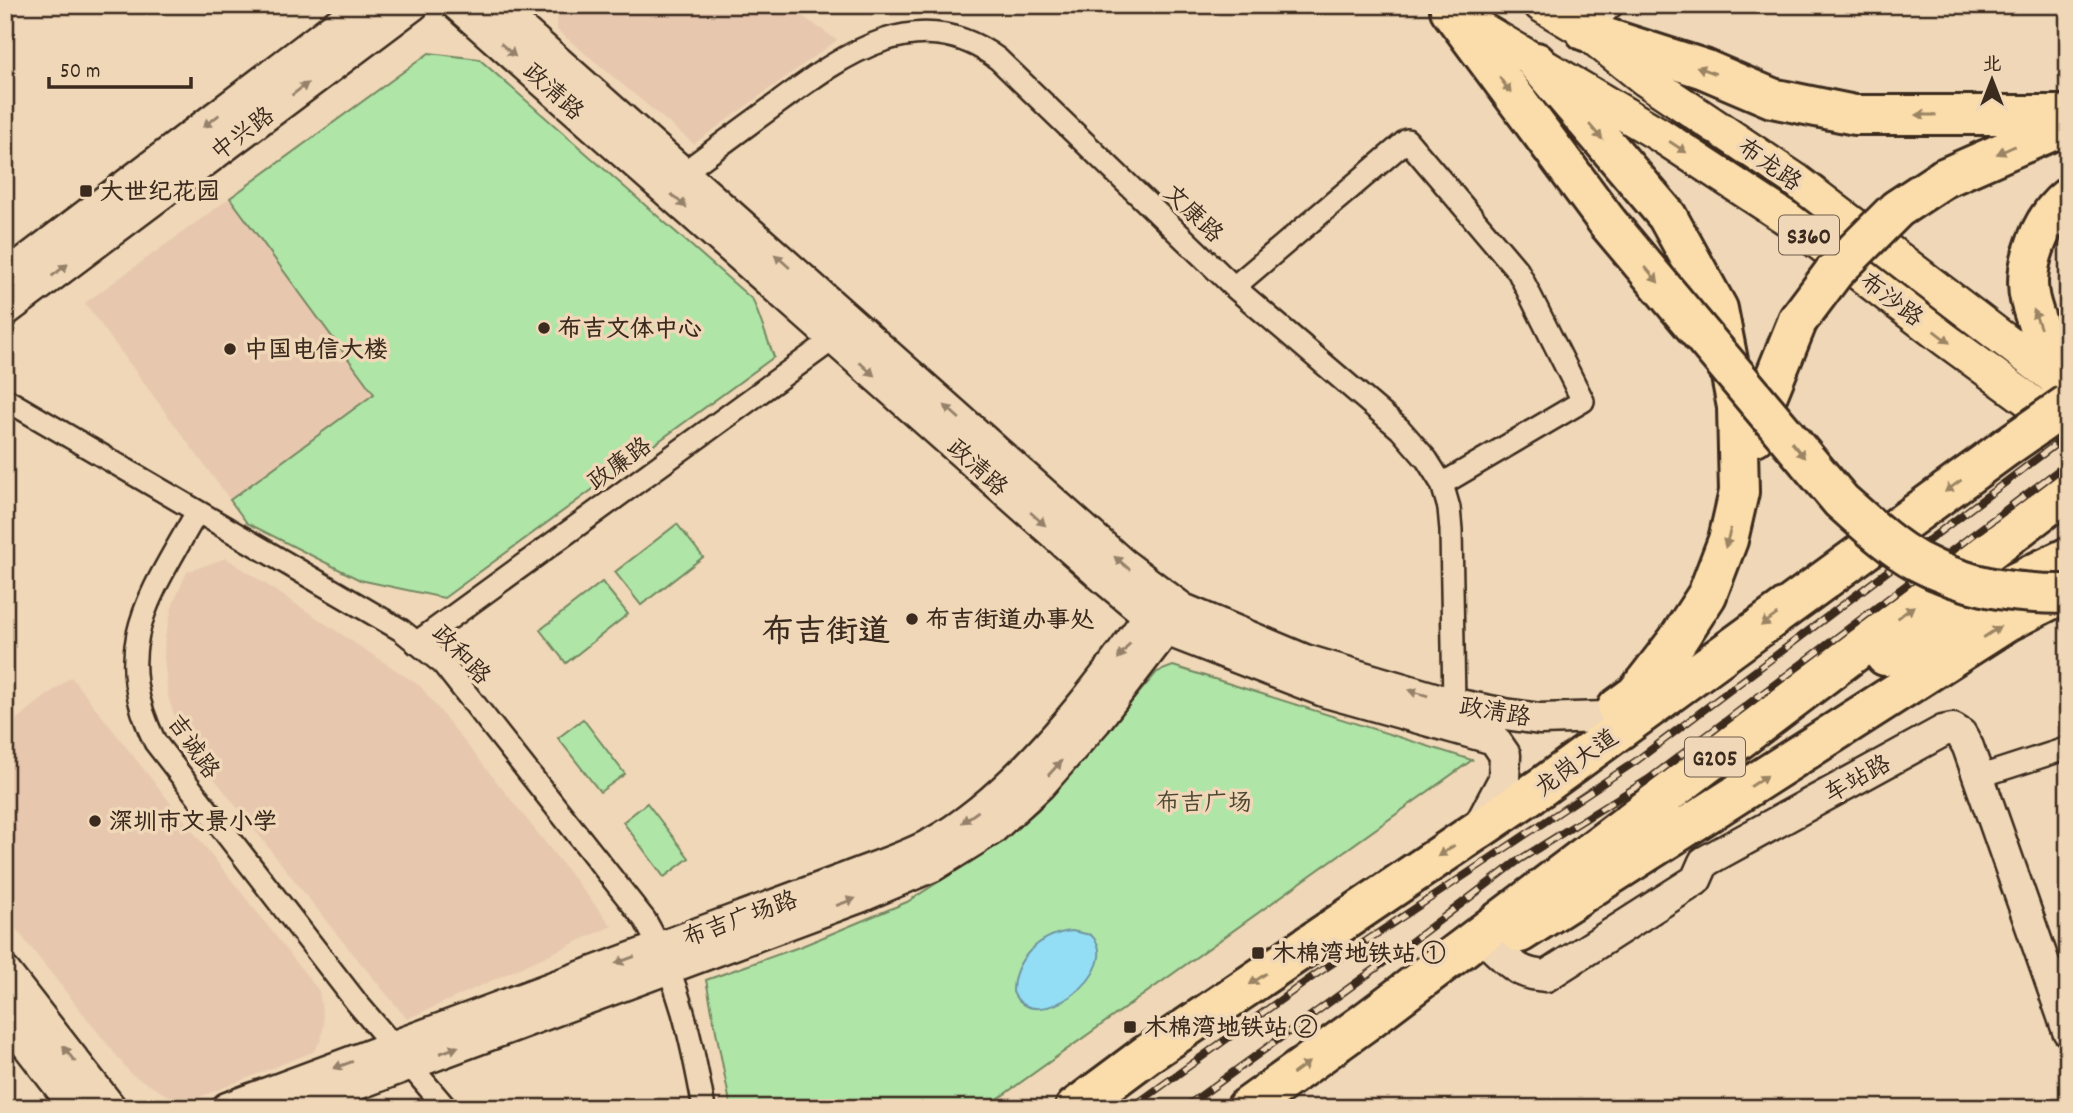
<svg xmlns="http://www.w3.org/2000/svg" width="2073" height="1113" viewBox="0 0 2073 1113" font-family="Dekko,'LXGW WenKai TC',sans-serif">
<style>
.built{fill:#e7c8af}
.green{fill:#afe5a7;stroke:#758862;stroke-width:2}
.water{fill:#94def5;stroke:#70969f;stroke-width:2}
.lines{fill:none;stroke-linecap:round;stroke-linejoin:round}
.street-casing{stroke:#3b2a1e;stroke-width:26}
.secondary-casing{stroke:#3b2a1e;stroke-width:35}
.primary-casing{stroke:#3b2a1e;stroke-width:38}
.highway-casing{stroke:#3b2a1e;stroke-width:44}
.street{stroke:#efd7b7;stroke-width:21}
.secondary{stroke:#efd7b7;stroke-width:30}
.primary{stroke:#fbddab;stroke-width:33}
.highway{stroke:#fbddab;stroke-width:38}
.rail-casing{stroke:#3b2a1e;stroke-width:8}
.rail{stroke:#efd7b7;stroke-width:5;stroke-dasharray:16;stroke-linecap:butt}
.highway-bridge-casing{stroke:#3b2a1e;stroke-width:44;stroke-linecap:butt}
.highway-bridge{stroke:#fbddab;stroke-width:38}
.oneway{fill:#95806a}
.oneway2{fill:#9b8464}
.poi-dot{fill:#3b2a1e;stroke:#efd7b7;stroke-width:2.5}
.labels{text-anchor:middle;stroke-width:7;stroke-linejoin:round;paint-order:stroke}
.shield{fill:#efd7b7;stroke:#715e4c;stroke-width:2}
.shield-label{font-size:23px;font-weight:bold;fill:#3b2a1e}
.street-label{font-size:24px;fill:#3b2a1e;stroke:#efd7b7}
.poi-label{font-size:24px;font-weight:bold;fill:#3b2a1e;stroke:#efd7b7;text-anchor:start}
.park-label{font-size:24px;fill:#4c4633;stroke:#efd7b7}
.district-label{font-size:32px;font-weight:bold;fill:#3b2a1e;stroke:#efd7b7}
</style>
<rect width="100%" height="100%" fill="#efd7b7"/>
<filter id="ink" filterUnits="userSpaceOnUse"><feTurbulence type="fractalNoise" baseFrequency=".0143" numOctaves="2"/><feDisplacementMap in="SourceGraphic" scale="14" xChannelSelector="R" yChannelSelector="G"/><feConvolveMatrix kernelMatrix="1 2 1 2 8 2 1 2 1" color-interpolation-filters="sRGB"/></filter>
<g filter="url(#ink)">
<path class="built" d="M557,5H786L837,40L694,144L557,30Z
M230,198L374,394L230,500L85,303Z
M226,558L420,686L612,926L407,1019L331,927L192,750L174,715L168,696L164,657L165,637L173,604L187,572Z
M71,677L319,991L324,1024L321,1040L313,1052L182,1104L131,1074L5,915V728Z"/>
<path class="green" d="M429,53L479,59L753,300L774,357L444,598L360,580L247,523L230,500L374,394L230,198Z
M677,524L703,557L641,605L615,572Z
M602,582L628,614L566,663L540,630Z
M1173,666L1472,760L985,1108H731L706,980L802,946L907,902L996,845L1038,810L1157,672Z
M583,719L625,774L600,792L558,738Z
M647,803L689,858L664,877L623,822Z"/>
<path class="water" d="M1072,931L1091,935C1127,969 1034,1040 1013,992C1013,959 1040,934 1072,931Z"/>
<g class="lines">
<g class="street-casing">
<path id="street" d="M1585,31L1613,5
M683,173C714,150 746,126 778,103C844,54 919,0 998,59L1234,287L1400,429L1427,460L1442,484L1449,508L1451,530L1454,704L1452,715
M1234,287L1407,140L1518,271L1583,401L1442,484
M5,399L401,630L443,664L645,920C679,979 692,1042 704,1108
M197,512C151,595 108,646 155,742L357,1003L446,1108
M416,643L843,332
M1978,777L2068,748"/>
</g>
<g class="secondary-casing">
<path id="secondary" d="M457,5L1106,580L1166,630L1326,692L1494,739L1505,755L1504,779L1477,830
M494,5L1122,563L1183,609L1305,660L1454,704L1505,714L1540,719L1605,717
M5,277L363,5
M5,311L413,5
M1495,949C1513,966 1520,974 1546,976L1696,880L1704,862L1943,731L1953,729L1961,734L1968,747L2068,1031
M5,972L111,1108
M5,1016L76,1108
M227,1108L847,878C875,867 905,858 931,844C1019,795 1103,683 1159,601
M293,1108L860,897L933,866L991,830L1040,785L1096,721L1178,614"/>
</g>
<g class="primary-casing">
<path id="primary" d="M1541,5L1585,31L1645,79L1797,181L2066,387
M1456,14L1660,135L1788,219L1946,340L2068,429"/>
</g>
<g class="highway-casing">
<path id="highway" d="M1450,10L1608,223
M1585,31L1704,69L1772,98L1855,115H2068
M1536,62L1667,216L1718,309L1737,407L1739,492L1728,540L1707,595L1677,641L1636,694L1617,708
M1944,178L2068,124
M2060,383C2050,356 2037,328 2030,300C2022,266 2041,218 2068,197
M1755,436L1766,399L1798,320
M1885,656L1962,608L2068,557
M1520,933L2007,622L2068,591
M1075,1108L1146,1055L1543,786L2008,446
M1246,1108L1364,1023L2068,491"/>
</g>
<use href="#street" class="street"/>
<use href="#secondary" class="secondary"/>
<use href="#primary" class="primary"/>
<use href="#highway" class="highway"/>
<g class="rail-casing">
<path id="rail" d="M1131,1108L1315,975L1636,761L2068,435
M1184,1108L1382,964L1519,860L1649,779L2068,463"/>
</g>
<use href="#rail" class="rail"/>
<g class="highway-bridge-casing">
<path id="highway-bridge" d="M1608,223L1841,501C1865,522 1890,546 1917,561C1967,588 2013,594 2068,594
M1798,320L1834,272L1897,209L1944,178
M2008,446L2068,404"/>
</g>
<use href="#highway-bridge" class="highway-bridge"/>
</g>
<defs><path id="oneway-solid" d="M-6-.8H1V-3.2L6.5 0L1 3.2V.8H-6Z" transform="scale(1.75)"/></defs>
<g class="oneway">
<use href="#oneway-solid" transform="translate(508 50) rotate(42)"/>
<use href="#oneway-solid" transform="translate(300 89) rotate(-37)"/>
<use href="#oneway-solid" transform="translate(211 121) rotate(143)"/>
<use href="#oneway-solid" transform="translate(679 201) rotate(42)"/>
<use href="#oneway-solid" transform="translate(782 261) rotate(-138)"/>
<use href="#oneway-solid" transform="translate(60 270) rotate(-37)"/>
<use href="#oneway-solid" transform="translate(867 369) rotate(42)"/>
<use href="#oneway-solid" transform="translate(952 412) rotate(-138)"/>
<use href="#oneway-solid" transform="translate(1038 519) rotate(42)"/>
<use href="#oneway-solid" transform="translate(1122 563) rotate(-140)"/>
<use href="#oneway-solid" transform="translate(1124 651) rotate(128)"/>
<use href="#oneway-solid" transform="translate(1418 693) rotate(-164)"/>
<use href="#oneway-solid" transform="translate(1055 768) rotate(-48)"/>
<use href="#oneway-solid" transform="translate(970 817) rotate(145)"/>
<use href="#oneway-solid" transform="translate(846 902) rotate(-20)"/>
<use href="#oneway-solid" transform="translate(625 960) rotate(160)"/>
<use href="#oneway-solid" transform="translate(449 1050) rotate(-20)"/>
<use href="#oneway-solid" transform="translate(69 1054) rotate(-128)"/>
<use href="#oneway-solid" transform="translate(343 1065) rotate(160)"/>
</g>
<g class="oneway2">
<use href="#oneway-solid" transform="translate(1706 70) rotate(-159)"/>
<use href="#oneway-solid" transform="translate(1505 85) rotate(54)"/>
<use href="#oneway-solid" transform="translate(1926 115) rotate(180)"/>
<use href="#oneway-solid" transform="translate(1596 132) rotate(49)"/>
<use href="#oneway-solid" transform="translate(1678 147) rotate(33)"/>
<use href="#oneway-solid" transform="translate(2006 150) rotate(156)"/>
<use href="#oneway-solid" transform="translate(1652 275) rotate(50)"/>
<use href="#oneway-solid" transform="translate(2037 319) rotate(-110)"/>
<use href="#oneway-solid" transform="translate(1942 337) rotate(37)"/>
<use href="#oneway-solid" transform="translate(1798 450) rotate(50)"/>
<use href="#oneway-solid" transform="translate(1953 486) rotate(144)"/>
<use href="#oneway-solid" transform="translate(1728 538) rotate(106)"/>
<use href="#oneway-solid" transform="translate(1906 612) rotate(-37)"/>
<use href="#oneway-solid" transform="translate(1769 620) rotate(144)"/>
<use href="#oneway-solid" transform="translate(1992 632) rotate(-33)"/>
<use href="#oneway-solid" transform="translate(1759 781) rotate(-33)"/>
<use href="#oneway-solid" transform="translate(1446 851) rotate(146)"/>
<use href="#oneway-solid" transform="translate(1258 979) rotate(146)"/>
<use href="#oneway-solid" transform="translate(1301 1068) rotate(-36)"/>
</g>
</g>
<g class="poi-dot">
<rect x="79" y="184" width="14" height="14" rx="3.5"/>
<circle cx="544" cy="328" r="7"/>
<circle cx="230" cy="349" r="7"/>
<circle cx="912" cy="619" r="7"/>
<circle cx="95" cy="821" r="7"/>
<rect x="1251" y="946" width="14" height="14" rx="3.5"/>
<rect x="1123" y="1020" width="14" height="14" rx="3.5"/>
</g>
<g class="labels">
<g class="shield">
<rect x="1779" y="215.5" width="60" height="39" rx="5"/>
<rect x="1685" y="737.5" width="60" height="39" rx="5"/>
</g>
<g class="shield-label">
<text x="1809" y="243">S360</text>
<text x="1715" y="765">G205</text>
</g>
<g class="street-label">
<text transform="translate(554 91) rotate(42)" y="8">政清路</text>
<text transform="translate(242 133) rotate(-37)" y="8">中兴路</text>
<text transform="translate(1770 164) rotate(35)" y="8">布龙路</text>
<text transform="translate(1194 213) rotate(44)" y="8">文康路</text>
<text transform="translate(1892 299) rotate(37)" y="8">布沙路</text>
<text transform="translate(619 463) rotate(-36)" y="8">政廉路</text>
<text transform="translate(978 467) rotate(42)" y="8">政清路</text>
<text transform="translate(462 654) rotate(46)" y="8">政和路</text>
<text transform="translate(1495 711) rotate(10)" y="8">政清路</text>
<text transform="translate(194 746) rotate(55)" y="8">吉诚路</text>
<text transform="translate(1576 762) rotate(-36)" y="8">龙岗大道</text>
<text transform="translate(1857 778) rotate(-29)" y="8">车站路</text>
<text transform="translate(740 918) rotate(-20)" y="8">布吉广场路</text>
</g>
<g class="poi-label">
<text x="100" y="199">大世纪花园</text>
<text x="558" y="336">布吉文体中心</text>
<text x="244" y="357">中国电信大楼</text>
<text x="926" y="627">布吉街道办事处</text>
<text x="109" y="829">深圳市文景小学</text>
<text x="1272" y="961">木棉湾地铁站 ①</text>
<text x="1144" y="1035">木棉湾地铁站 ②</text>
</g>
<g class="park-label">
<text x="1204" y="810">布吉广场</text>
</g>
<g class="district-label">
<text x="826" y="641">布吉街道</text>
</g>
</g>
<rect width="2073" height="1113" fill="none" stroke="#efd7b7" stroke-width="28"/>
<rect x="14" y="14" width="2045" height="1085" fill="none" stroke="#3b2a1e" stroke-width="2.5" filter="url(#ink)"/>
<g transform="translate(1992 80)" stroke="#efd7b7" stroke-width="5" paint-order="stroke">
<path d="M0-5L12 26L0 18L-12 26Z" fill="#3b2a1e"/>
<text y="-10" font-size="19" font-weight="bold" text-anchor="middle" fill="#3b2a1e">北</text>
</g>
<path d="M49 77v10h142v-10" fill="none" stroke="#3b2a1e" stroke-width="3.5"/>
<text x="60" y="77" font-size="21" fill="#3b2a1e" stroke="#efd7b7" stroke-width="5" paint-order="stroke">50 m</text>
</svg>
